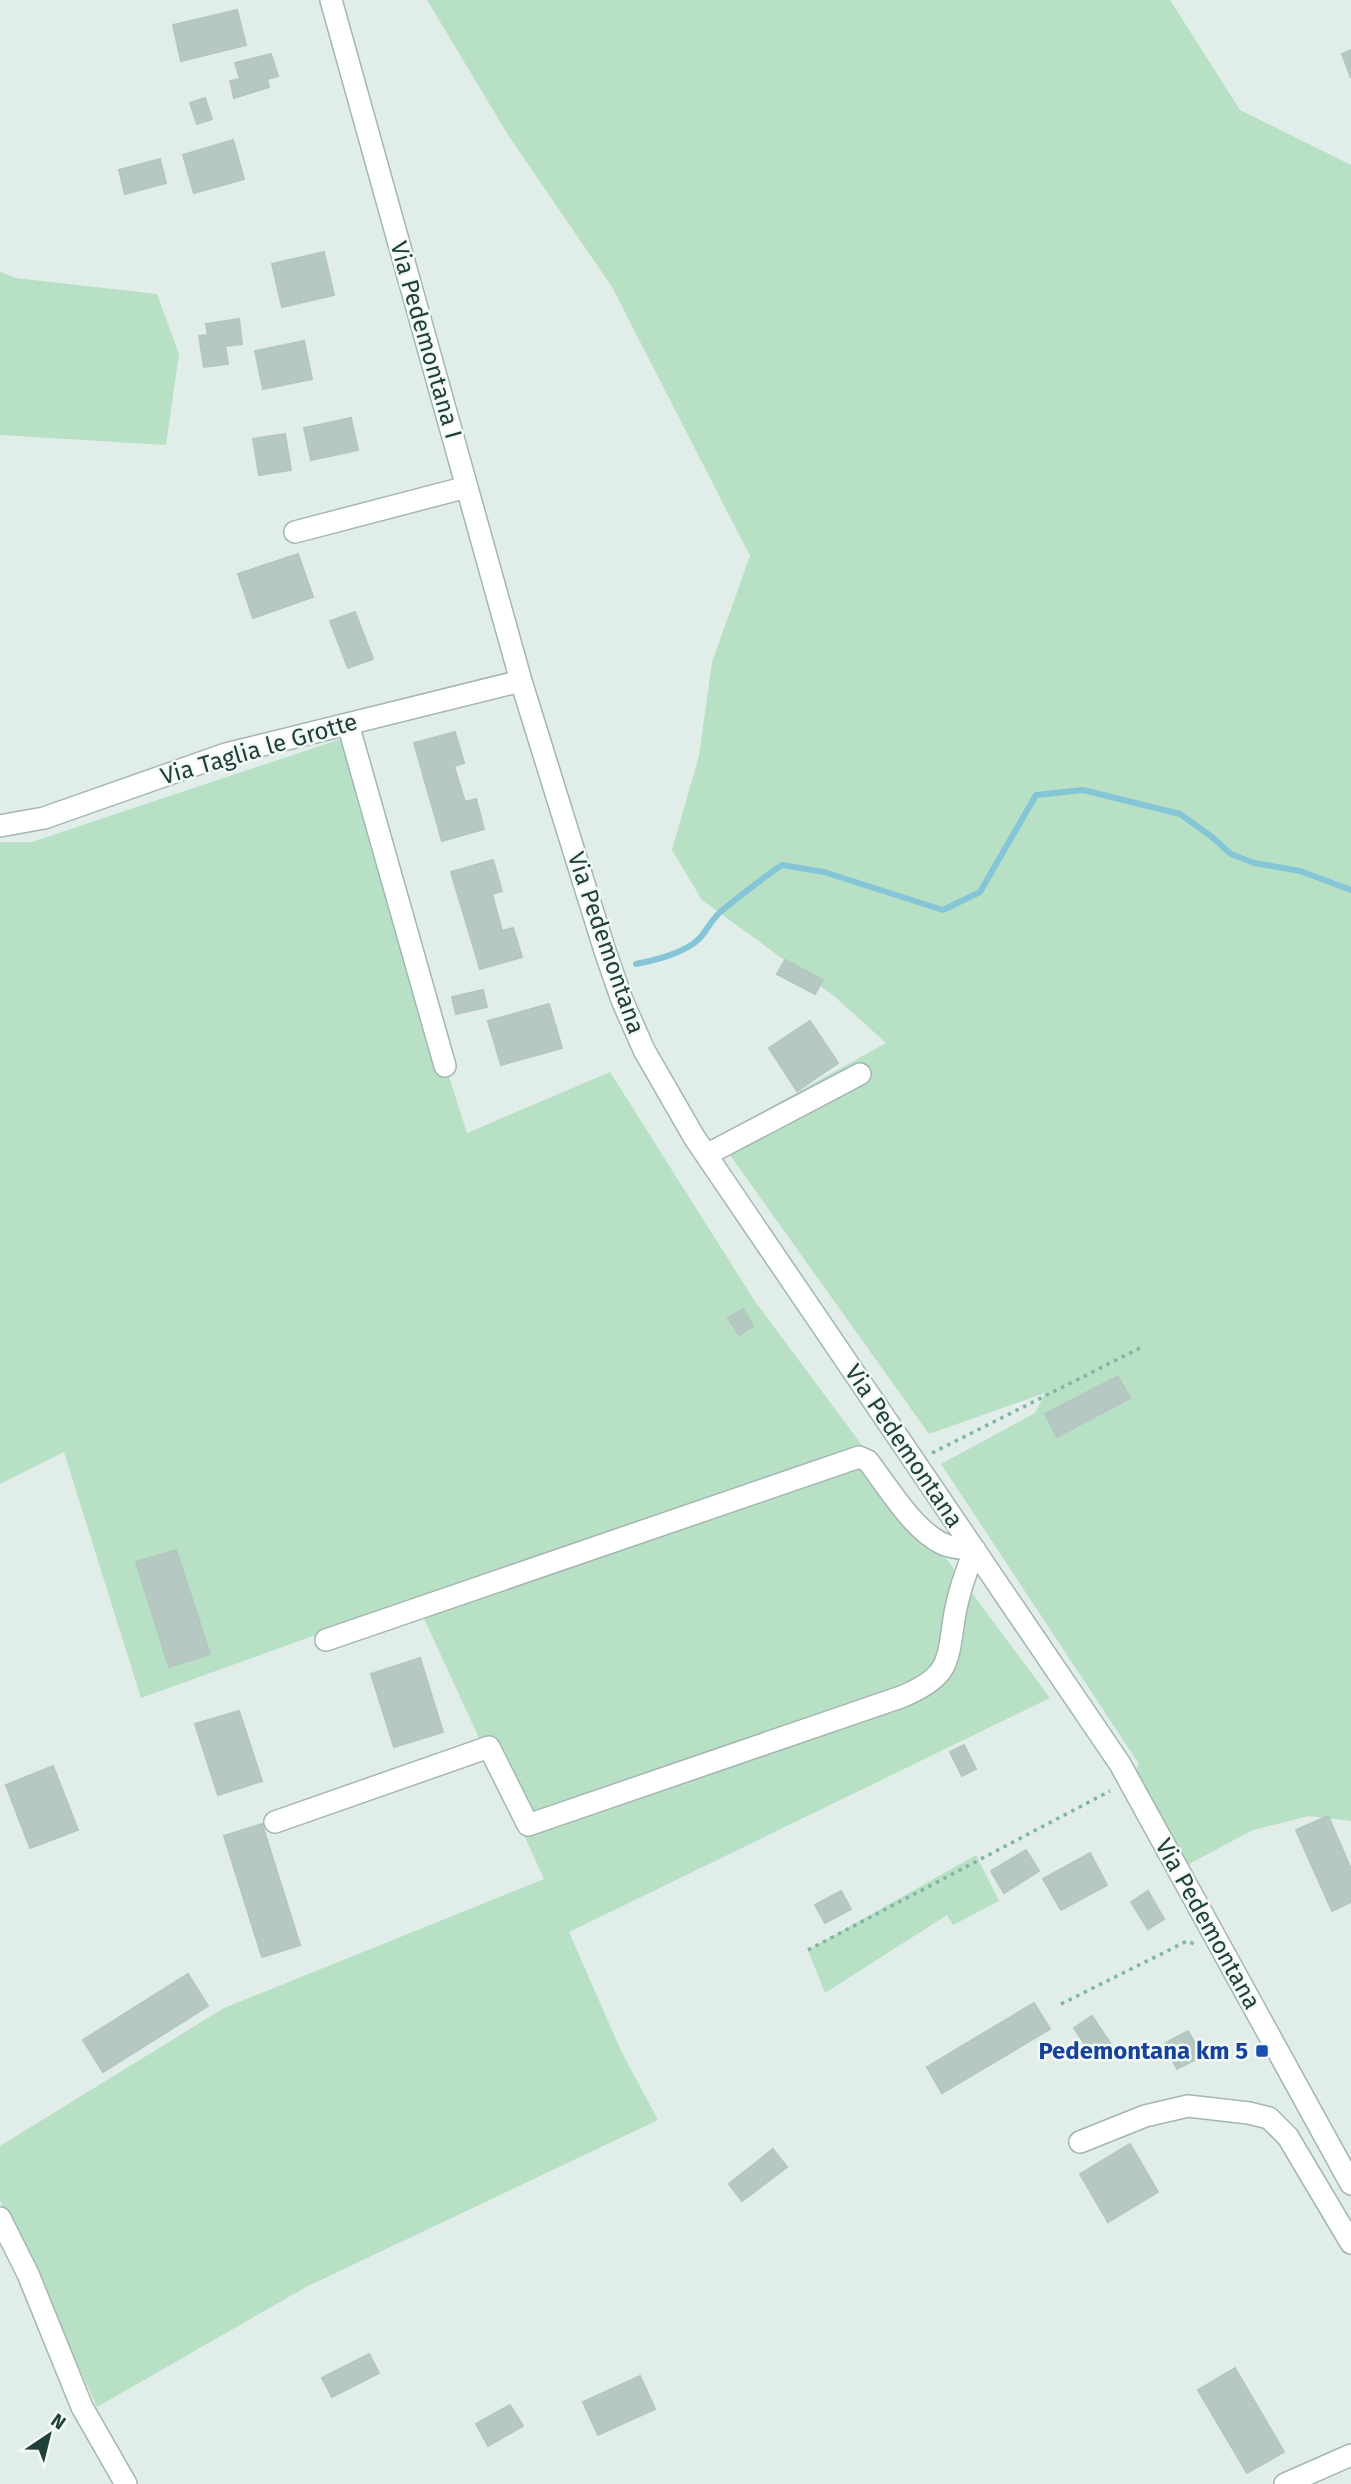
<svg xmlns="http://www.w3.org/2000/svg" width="1351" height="2484" viewBox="0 0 1351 2484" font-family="'Fira Sans',sans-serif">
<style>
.green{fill:#b8e0c5}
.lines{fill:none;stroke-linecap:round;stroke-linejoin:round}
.stream{stroke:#84c6d7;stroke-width:6}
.building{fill:#b6c8c2;stroke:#b3c7c0;stroke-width:2}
.minor-casing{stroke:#a3b6b1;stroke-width:24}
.path{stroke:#7fb4a6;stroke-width:3.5;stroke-dasharray:3.5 5;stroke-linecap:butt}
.minor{stroke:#fff;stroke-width:21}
.transit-dot{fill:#1a4fb4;stroke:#f2f9f6;stroke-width:2.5}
.labels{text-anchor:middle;stroke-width:5;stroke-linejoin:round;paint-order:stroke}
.street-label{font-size:24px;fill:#204039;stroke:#f2f9f6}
.transit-label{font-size:24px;font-weight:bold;fill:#164399;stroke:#f2f9f6;text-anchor:end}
</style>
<rect width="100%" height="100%" fill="#e1ede9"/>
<path class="green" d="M427,0H1170L1240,110L1351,165V1821L1309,1816L1253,1830L1178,1870L1130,1781L1139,1764L941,1464L1035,1413L1045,1393L929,1434L717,1137L886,1043L834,996L702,900L672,850L699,756L712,662L750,556L612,287L508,135Z
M0,272L16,278L157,294L179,354L166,445L0,435Z
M341,739L467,1133L610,1072L754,1300L1050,1698L569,1932L622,2053L658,2120L306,2287L97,2407L26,2251L0,2201V2146L224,2008L544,1879L415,1599L141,1698L64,1452L0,1484V842H32Z
M976,1855L999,1901L953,1925L947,1915L825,1993L808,1950Z"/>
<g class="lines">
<path class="stream" d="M636,964C657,960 691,952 704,933C711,923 715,915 725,908C744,893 762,878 782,865L824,872L943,910L980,892L1036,795L1083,790L1180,814L1212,837L1231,854L1254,863L1300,871L1351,890"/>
</g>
<path class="building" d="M237,10L246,45L181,61L173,25Z
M1351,50V78L1342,54Z
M271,54L278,76L267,79L269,87L234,98L230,81L240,79L235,63Z
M205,98L212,119L197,124L190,103Z
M233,140L244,179L194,193L183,155Z
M160,159L166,183L125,194L119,170Z
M324,252L334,295L282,307L272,264Z
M239,319L242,344L225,346L228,364L204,367L199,336L208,335L206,324Z
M304,341L312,379L263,389L255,351Z
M351,418L358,450L311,460L304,428Z
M285,434L291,470L259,475L253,439Z
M298,554L313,597L253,618L238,574Z
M355,612L373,659L348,668L330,621Z
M455,732L464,763L454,766L465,802L476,799L484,829L442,841L414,743Z
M493,860L502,891L492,894L502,931L513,928L522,957L480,969L451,872Z
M785,960L823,980L815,994L777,974Z
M483,990L487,1007L456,1014L452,997Z
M549,1004L562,1048L501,1065L488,1021Z
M810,1021L838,1063L797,1091L769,1048Z
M743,1309L753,1326L739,1335L728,1318Z
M1118,1376L1130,1398L1057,1437L1045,1414Z
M176,1550L210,1654L169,1667L136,1562Z
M420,1658L443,1732L394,1747L371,1674Z
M239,1711L262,1781L218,1795L195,1724Z
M964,1745L976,1769L962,1776L950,1752Z
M53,1766L78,1830L30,1848L6,1785Z
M1328,1816L1351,1869V1902L1332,1911L1296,1830Z
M262,1824L300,1945L262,1957L224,1836Z
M1026,1850L1039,1871L1004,1893L991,1871Z
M1090,1853L1107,1885L1061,1910L1043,1879Z
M841,1891L851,1909L825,1923L815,1905Z
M1148,1891L1164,1919L1148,1929L1131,1902Z
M188,1974L208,2006L103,2072L83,2040Z
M1034,2003L1050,2029L942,2093L927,2067Z
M1092,2016L1112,2046L1094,2058L1074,2028Z
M1188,2031L1202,2056L1177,2069L1164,2044Z
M1130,2144L1158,2192L1108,2222L1080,2174Z
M773,2149L787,2167L742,2201L729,2184Z
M369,2354L379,2373L332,2397L322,2378Z
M1235,2368L1284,2452L1247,2473L1198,2390Z
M640,2376L655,2409L598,2435L583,2402Z
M510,2405L523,2426L488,2446L476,2424Z"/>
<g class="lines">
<g class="minor-casing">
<path id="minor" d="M331,0L521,681L605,951L622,1000L644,1050L694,1137L1120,1764L1351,2184
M295,532L467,487
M348,724L445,1066
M0,826L44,818L226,754L521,681
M706,1155L860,1074
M275,1822L489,1747L528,1825L901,1697C952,1676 947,1661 955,1613C959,1591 966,1571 975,1550C965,1549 952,1548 943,1544C914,1531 887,1486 868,1461L859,1457L326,1640
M1080,2142L1145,2116L1188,2106L1249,2113L1269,2118L1288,2137L1351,2243
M0,2218L28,2274L82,2407L126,2484
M1285,2484L1351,2455"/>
</g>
<path class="path" d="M932,1453L1140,1348
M808,1950L1110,1791
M1061,2004L1187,1941L1194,1944"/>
<use href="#minor" class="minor"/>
</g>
<rect class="transit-dot" x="1255" y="2044" width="14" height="14" rx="3.5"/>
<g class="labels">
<g class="street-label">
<text transform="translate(426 340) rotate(74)" y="8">Via Pedemontana I</text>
<text transform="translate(259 749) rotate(-16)" y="8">Via Taglia le Grotte</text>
<text transform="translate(606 943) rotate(71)" y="8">Via Pedemontana</text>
<text transform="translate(904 1446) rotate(56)" y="8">Via Pedemontana</text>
<text transform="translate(1208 1924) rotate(61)" y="8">Via Pedemontana</text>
</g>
<g class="transit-label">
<text x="1248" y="2059">Pedemontana km 5</text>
</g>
</g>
<g transform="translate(49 2435) rotate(35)" stroke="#f2f9f6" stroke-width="5" paint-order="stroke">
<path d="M0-5L12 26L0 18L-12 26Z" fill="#204039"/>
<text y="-10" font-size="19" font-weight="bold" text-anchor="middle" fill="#204039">N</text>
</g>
</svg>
